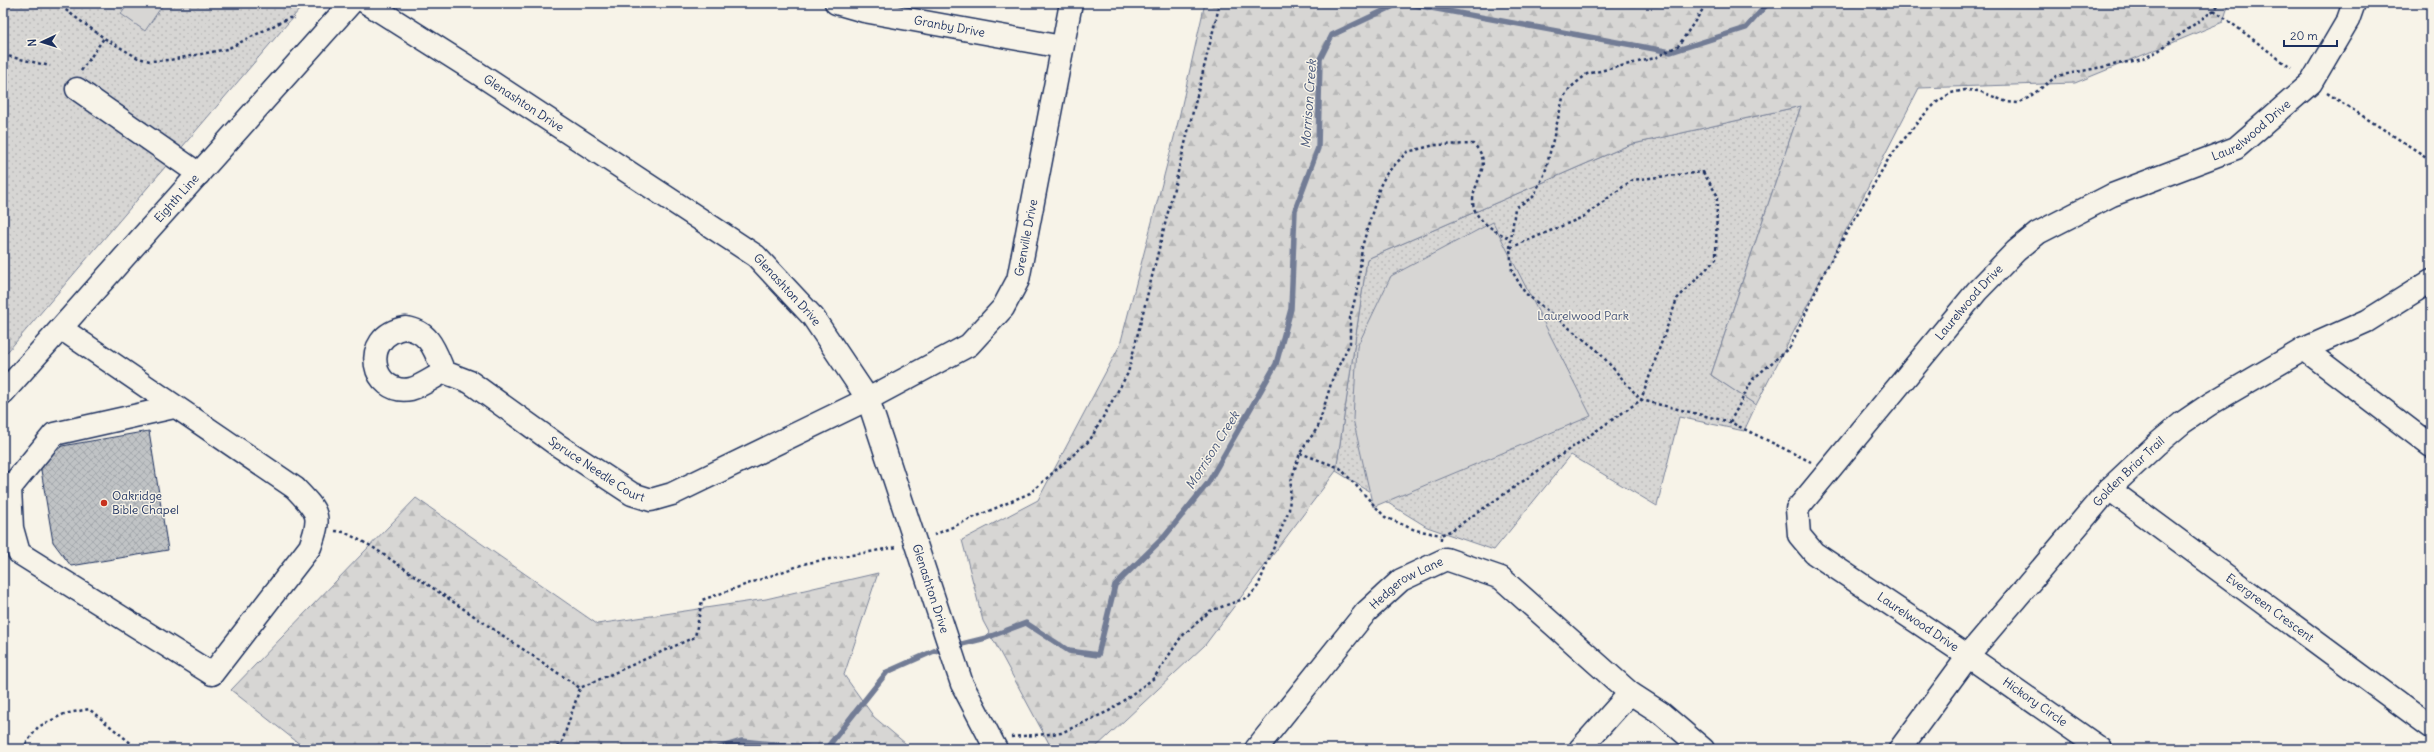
<svg xmlns="http://www.w3.org/2000/svg" width="2434" height="752" viewBox="0 0 2434 752" font-family="Delius,sans-serif">
<style>
.grass{fill:url(#grass-dots);stroke:#798299}
.forest{fill:url(#forest-firs);stroke:#798299}
.garden{fill:#d7d6d4;stroke:#798299}
.lines{fill:none;stroke-linecap:round;stroke-linejoin:round}
.stream{stroke:#727c95;stroke-width:5.5}
.building{fill:url(#building-cross-hatch);stroke:#1b2f5e}
.minor-casing{stroke:#1b2f5e;stroke-width:25}
.path{stroke:#1b2f5e;stroke-width:2.5;stroke-dasharray:3 3;stroke-linecap:butt}
.minor{stroke:#f7f3e8;stroke-width:22}
.poi-dot{fill:#c8321e;stroke:#f7f3e8;stroke-width:1.5}
.labels{text-anchor:middle;stroke-width:3;stroke-linejoin:round;paint-order:stroke}
.street-label{font-size:12px;fill:#1b2f5e;stroke:#f7f3e8}
.park-label{font-size:12px;fill:#415076;stroke:#f7f3e8}
.poi-label{font-size:12px;fill:#1b2f5e;stroke:#f7f3e8;text-anchor:start}
.water-label{font-size:13px;font-style:italic;fill:#465679;stroke:#f7f3e8}
</style>
<defs>
<pattern id="grass-dots" width="8" height="8" patternUnits="userSpaceOnUse"><rect width="8" height="8" fill="#d7d6d4"/><path d="M2 2h.1M6 6h.1" fill="none" stroke="#b8b8b8" stroke-width="1.8" stroke-linecap="round"/></pattern>
<pattern id="forest-firs" width="22" height="20" patternUnits="userSpaceOnUse"><rect width="22" height="20" fill="#d7d6d4"/><path d="M5 1l3.5 6h-7zM16 11l3.5 6h-7z" fill="#b8b8b8"/></pattern>
<pattern id="building-cross-hatch" width="8" height="8" patternUnits="userSpaceOnUse"><rect width="8" height="8" fill="#c0c3c5"/><path d="M0 0l8 8M0 8l8-8" fill="none" stroke="#a4a8ac"/></pattern>
</defs>
<rect width="100%" height="100%" fill="#f7f3e8"/>
<filter id="ink" filterUnits="userSpaceOnUse"><feTurbulence type="fractalNoise" baseFrequency=".025" numOctaves="2"/><feDisplacementMap in="SourceGraphic" scale="8" xChannelSelector="R" yChannelSelector="G"/><feConvolveMatrix kernelMatrix="1 2 1 2 8 2 1 2 1" color-interpolation-filters="sRGB"/></filter>
<g filter="url(#ink)">
<path class="grass" d="M3,3H305L3,357Z
M1801,106L1711,375L1756,405L1744,431L1679,417L1657,506L1571,455L1494,550L1427,527L1336,471L1367,259L1629,145Z"/>
<path class="forest" d="M1205,3H2229L2223,22L2075,83L1919,88L1756,405L1711,375L1801,106L1629,145L1367,259L1336,471L1205,645L1094,749H1052L983,621L962,540L1038,500L1120,345L1178,122Z
M416,498L597,624L766,599L878,573L844,675L874,717L912,749H306L231,690Z"/>
<path class="garden" d="M129,3H164L145,31L121,14Z
M1493,222L1591,416L1373,507L1353,419L1357,347L1391,276Z"/>
<g class="lines">
<path class="stream" d="M1404,3L1671,52L1746,28L1768,3
M954,646L986,638L1026,623L1069,651L1098,655L1115,585L1165,536L1208,483L1276,364L1291,309L1295,210L1318,148L1320,59L1332,35L1400,3
M716,749L742,741L823,749
M826,749L887,672L934,651L946,648"/>
</g>
<path class="building" d="M149,431L168,550L71,566L53,542L40,464L62,446Z"/>
<g class="lines">
<g class="minor-casing">
<g id="minor">
<path id="s1" d="M367,3L476,72L756,256L813,317L868,399L962,684L996,749"/>
<path id="s2" d="M836,3L864,11L1062,47"/>
<path d="M77,89L199,174"/>
<path d="M405,328C430,331 435,351 444,372C434,377 422,386 411,389C372,397 358,336 405,328Z"/>
<path d="M2304,349L2431,446"/>
<path id="s3" d="M444,372L470,382L556,444L632,494L651,500L672,494L868,399L969,345L1003,308L1018,280L1071,3"/>
<path id="s4" d="M3,393L351,3"/>
<path d="M3,483L10,488L12,528L19,553L212,674L310,547C322,515 318,512 295,488L62,329"/>
<path d="M10,488L54,434L174,407"/>
<path id="s5" d="M2109,489L2431,727"/>
<path id="s6" d="M1256,749L1366,612L1401,580L1446,559L1501,578L1630,693L1661,713L1703,749"/>
<path d="M1580,749L1630,693"/>
<path id="s7" d="M1900,749L1975,647L2109,489L2157,444L2182,423L2210,404L2304,349L2367,321L2431,281"/>
<path id="s8" d="M2101,749L1968,656L1814,553L1799,535L1797,509L1977,291L2016,251L2038,233L2112,195L2236,148L2311,83L2348,20L2354,3"/>
</g>
</g>
<path class="path" d="M56,3L104,38L138,58L150,61L170,60L227,49L289,18H295
M2214,10L2291,68
M3,55L50,66
M81,71L104,38
M2327,93L2431,160
M1703,172L1717,195L1716,259L1677,299L1641,400L1597,350L1525,293L1512,271L1510,248L1583,217L1632,180Z
M1510,248L1515,208L1533,197L1545,173L1563,98L1570,88L1587,74L1655,58L1679,45L1707,3
M1730,422L1753,379L1790,347L1826,269L1889,158L1921,118L1937,102L1951,93L1965,90L1979,91L2007,102L2018,103L2028,98L2057,76L2143,59L2158,51L2214,10L2220,3
M1300,453L1340,468L1385,517L1415,530L1441,535
M335,531L344,532L371,546L580,688
M934,535L1030,493L1090,440L1128,373L1220,3
M1441,540V535L1452,530L1641,400L1730,422L1811,462
M1011,737L1061,733L1109,711L1154,678L1181,637L1210,611L1249,597L1258,586L1289,510L1291,481L1300,453L1318,427L1333,377L1350,343V318L1358,287L1362,247L1380,186L1387,173L1407,152L1435,145L1473,144C1508,174 1432,202 1509,238
M22,749L38,727L64,714L89,709L138,749
M552,749L561,745L580,688L695,637L702,600L807,563L897,547
M949,749L967,744"/>
<use href="#minor" class="minor"/>
</g>
</g>
<circle class="poi-dot" cx="104" cy="503" r="4"/>
<g class="labels">
<g class="street-label">
<text dy="4" stroke="none"><textPath href="#s2" startOffset="116">Granby Drive</textPath></text>
<text dy="4" stroke="none"><textPath href="#s1" startOffset="186">Glenashton Drive</textPath></text>
<text dy="4" stroke="none"><textPath href="#s8" startOffset="1002">Laurelwood Drive</textPath></text>
<text dy="4" stroke="none"><textPath href="#s4" startOffset="261">Eighth Line</textPath></text>
<text dy="4" stroke="none"><textPath href="#s3" startOffset="724">Grenville Drive</textPath></text>
<text dy="4" stroke="none"><textPath href="#s1" startOffset="510">Glenashton Drive</textPath></text>
<text dy="4" stroke="none"><textPath href="#s8" startOffset="666">Laurelwood Drive</textPath></text>
<text dy="4" stroke="none"><textPath href="#s3" startOffset="182">Spruce Needle Court</textPath></text>
<text dy="4" stroke="none"><textPath href="#s7" startOffset="360">Golden Briar Trail</textPath></text>
<text dy="4" stroke="none"><textPath href="#s6" startOffset="226">Hedgerow Lane</textPath></text>
<text dy="4" stroke="none"><textPath href="#s1" startOffset="846">Glenashton Drive</textPath></text>
<text dy="4" stroke="none"><textPath href="#s5" startOffset="200">Evergreen Crescent</textPath></text>
<text transform="translate(1918 622) rotate(34)" y="4">Laurelwood Drive</text>
<text transform="translate(2035 702) rotate(35)" y="4">Hickory Circle</text>
</g>
<g class="park-label">
<text x="1583" y="320">Laurelwood Park</text>
</g>
<g class="poi-label">
<text x="112" y="500">Oakridge<tspan x="112" dy="14">Bible Chapel</tspan></text>
</g>
<g class="water-label">
<text transform="translate(1308 104) rotate(-86)" y="5">Morrison Creek</text>
<text transform="translate(1212 450) rotate(-58)" y="5">Morrison Creek</text>
</g>
</g>
<rect width="2434" height="752" fill="none" stroke="#f7f3e8" stroke-width="16"/>
<rect x="8" y="8" width="2418" height="736" fill="none" stroke="#1b2f5e" stroke-width="1.5" filter="url(#ink)"/>
<g transform="translate(42 42) rotate(266)" stroke="#f7f3e8" stroke-width="3" paint-order="stroke">
<path d="M0-3L7 15L0 10L-7 15Z" fill="#1b2f5e"/>
<text y="-6" font-size="11" font-weight="bold" text-anchor="middle" fill="#1b2f5e">N</text>
</g>
<path d="M2284 40v6h53v-6" fill="none" stroke="#1b2f5e" stroke-width="2"/>
<text x="2290" y="40" font-size="12" fill="#1b2f5e" stroke="#f7f3e8" stroke-width="3" paint-order="stroke">20 m</text>
</svg>
